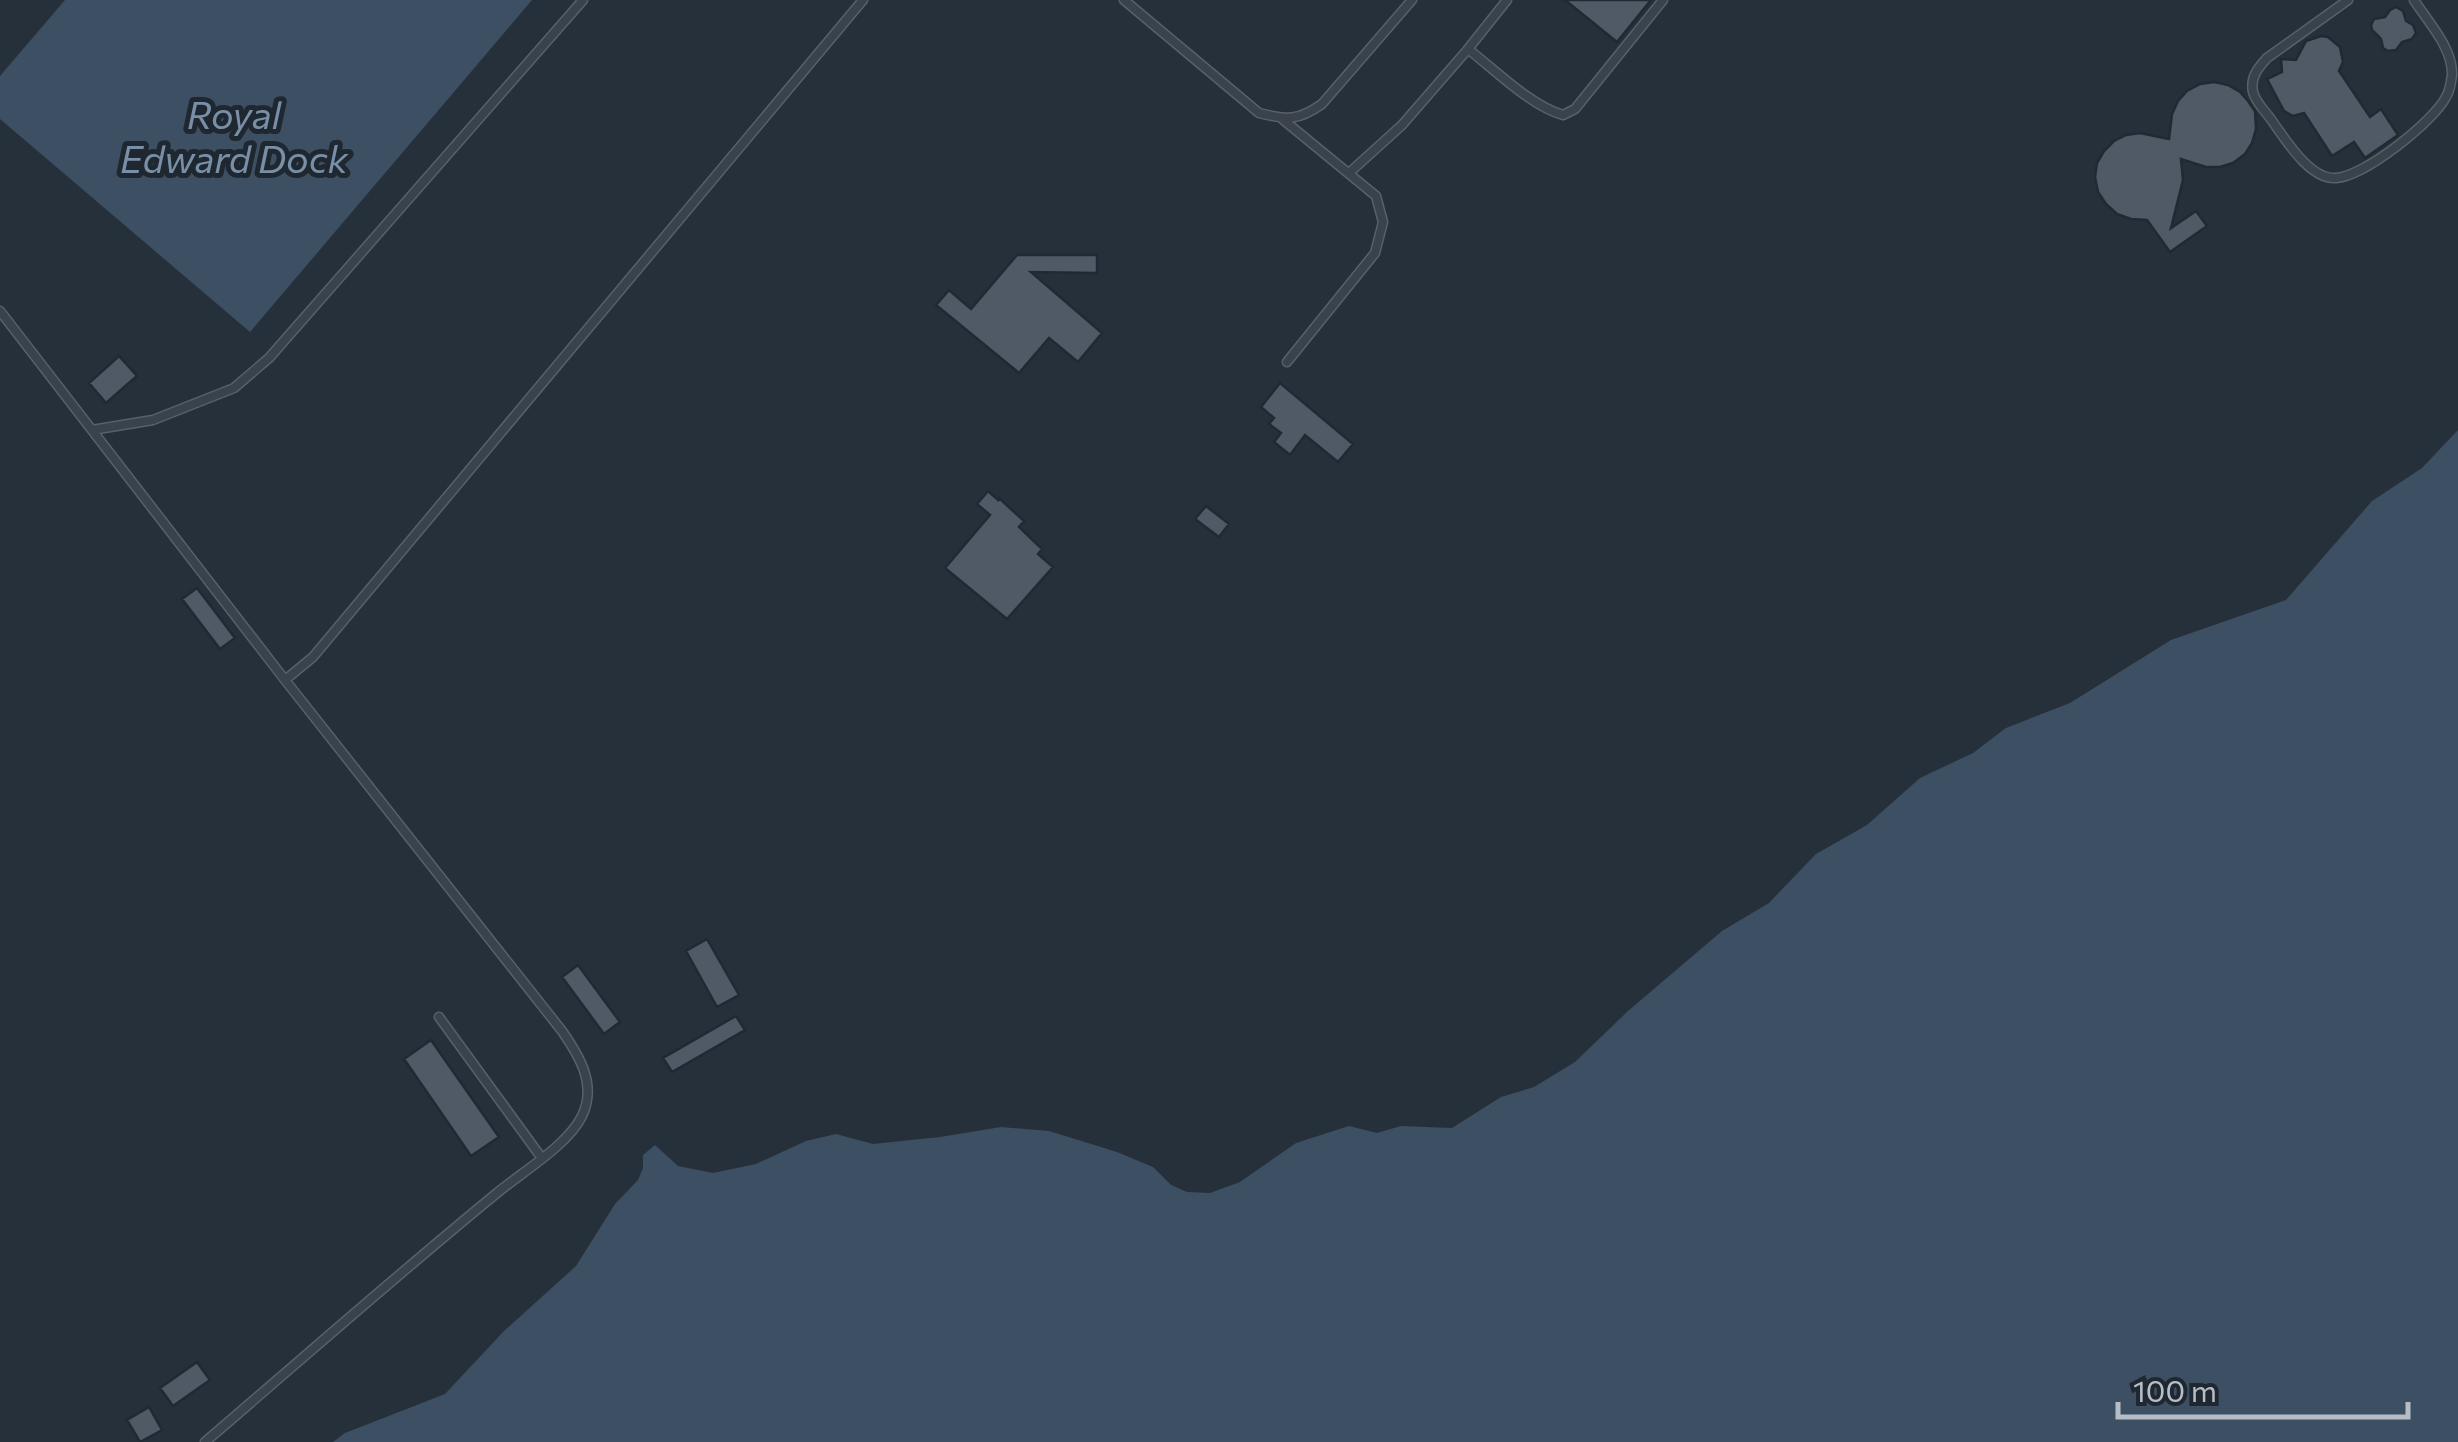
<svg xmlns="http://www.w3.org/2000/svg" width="2458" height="1442" viewBox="0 0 2458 1442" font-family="Commissioner,sans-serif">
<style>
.water{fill:#3d4f62}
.building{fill:#505a66;stroke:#212932;stroke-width:2.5}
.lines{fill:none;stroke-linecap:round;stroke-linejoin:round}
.lane-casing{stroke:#586069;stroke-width:11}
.lane{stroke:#3a424b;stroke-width:8}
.labels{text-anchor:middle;stroke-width:10;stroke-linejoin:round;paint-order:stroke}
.water-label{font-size:38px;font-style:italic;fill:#798fa7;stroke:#1f2730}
</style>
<rect width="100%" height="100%" fill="#26303b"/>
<path class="water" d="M65,0H532L250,332L0,119V76Z
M2458,430V1442H333L345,1433L445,1394L504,1331L576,1266L615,1204L638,1180L643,1168V1155L655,1145L678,1166L713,1173L756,1164L806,1141L836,1134L873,1144L940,1137L1001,1127L1049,1131L1117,1152L1153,1167L1171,1185L1187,1192L1210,1193L1240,1182L1296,1143L1349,1126L1377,1133L1401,1126L1452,1128L1501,1097L1534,1087L1575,1062L1628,1011L1722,931L1769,903L1816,854L1867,825L1920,778L1973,753L2006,728L2070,703L2171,640L2286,600L2372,501L2422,468Z"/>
<path class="building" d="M1565,0H1651L1617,42Z
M2396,7L2403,11L2406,21L2413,25L2416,33L2412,39L2402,42L2396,50L2388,51L2383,48L2381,39L2372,30L2371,25L2374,19L2385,17L2390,10Z
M2321,36L2328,37L2340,47L2343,62L2339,71L2370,117L2381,109L2398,135L2365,158L2354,142L2332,156L2304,113L2293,116L2284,111L2267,79L2282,72L2281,59L2296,60L2306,41Z
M2214,82L2228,85L2240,92L2248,101L2255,111L2256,129L2252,143L2245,154L2233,163L2220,167H2206L2181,159L2183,180L2171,228L2196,211L2207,226L2170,252L2147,220L2131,219L2117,214L2106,204L2098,192L2095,177L2097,163L2104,151L2114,141L2126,135L2140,133L2169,139L2172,114L2178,101L2187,91L2200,84Z
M1017,255H1097V273L1031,272L1102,333L1078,362L1049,338L1019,373L936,305L949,290L971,309Z
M119,356L137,376L106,403L89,383Z
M1280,383L1353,444L1338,462L1305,435L1290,455L1274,442L1281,433L1269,424L1274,418L1261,407Z
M988,491L998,500L999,498L1024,521L1019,527L1042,549L1038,554L1053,567L1007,619L945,568L990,515L977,504Z
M1206,506L1229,524L1219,537L1195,519Z
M197,588L235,638L220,649L182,599Z
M707,939L739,995L717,1007L686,951Z
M578,965L620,1022L604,1034L562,977Z
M736,1016L745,1030L672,1072L663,1058Z
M431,1040L499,1137L471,1156L404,1059Z
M197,1362L210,1380L173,1406L160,1388Z
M149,1407L162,1430L140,1442L127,1420Z"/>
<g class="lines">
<g class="lane-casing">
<path id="lane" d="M1124,0L1259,113C1287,120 1298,121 1322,104L1412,0
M2348,0L2267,58C2258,68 2250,77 2253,92C2255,101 2264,110 2270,118C2284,137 2309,180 2336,178C2365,176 2433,122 2446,97C2450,91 2451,82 2452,75C2453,48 2428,22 2414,0
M1468,49C1495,70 1531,106 1563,115L1575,109L1663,0
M1281,118L1376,196L1383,222L1375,253L1287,362
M1349,173L1402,125L1468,49L1507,0
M0,311L285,680L562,1031C580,1057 597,1085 582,1116C568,1145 522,1172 497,1193C398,1274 302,1359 205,1442
M92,430L153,420L234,388L269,358L583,0
M285,680L313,657L863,0
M439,1017L541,1157"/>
</g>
<use href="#lane" class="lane"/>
</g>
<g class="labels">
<g class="water-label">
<text x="234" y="129">Royal<tspan x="234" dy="44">Edward Dock</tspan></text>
</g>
</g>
<path d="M2118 1402v15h290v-15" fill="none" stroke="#b6bdc7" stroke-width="5"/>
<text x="2133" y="1402" font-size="30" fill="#b6bdc7" stroke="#1f2730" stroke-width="8" paint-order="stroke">100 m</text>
</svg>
